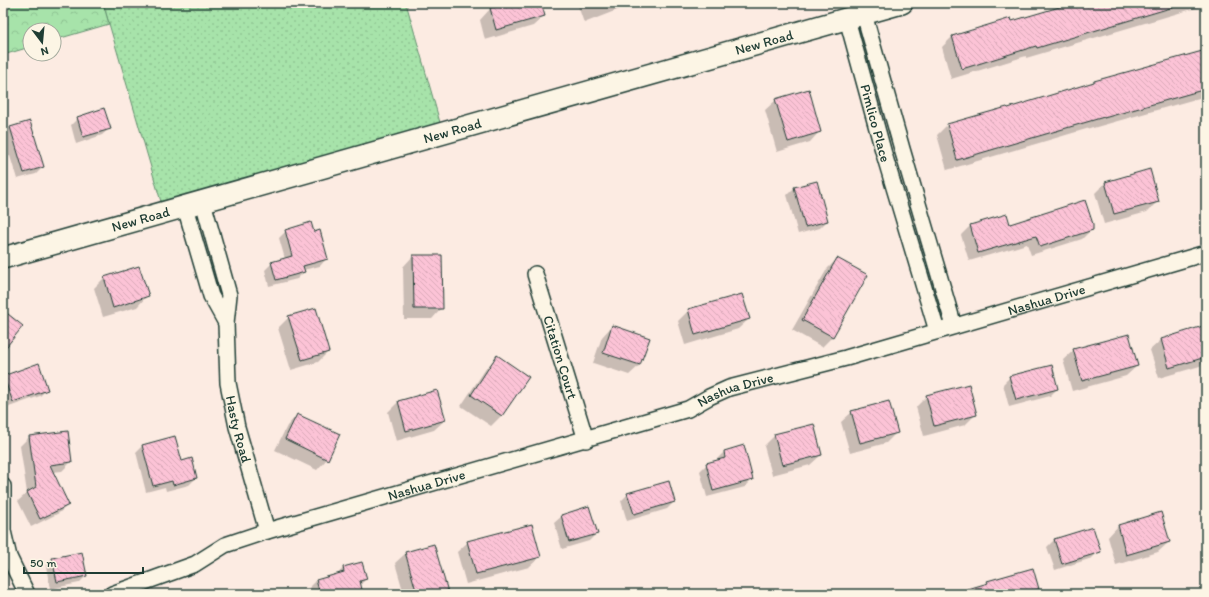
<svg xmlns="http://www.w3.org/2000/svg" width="1209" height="597" viewBox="0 0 1209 597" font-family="Itim,sans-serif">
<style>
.grass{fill:url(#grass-dots);stroke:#63906f}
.forest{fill:url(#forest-crowns);stroke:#63906f}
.shadow{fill:#0003}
.building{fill:url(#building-back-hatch);stroke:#1f3d34}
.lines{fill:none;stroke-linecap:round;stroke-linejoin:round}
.street-casing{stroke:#1f3d34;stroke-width:18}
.secondary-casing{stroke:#1f3d34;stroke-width:24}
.street{stroke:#fcf5e5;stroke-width:15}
.secondary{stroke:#fcf5e5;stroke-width:21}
.labels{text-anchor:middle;stroke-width:3.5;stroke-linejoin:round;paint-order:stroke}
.street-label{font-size:14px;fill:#1f3d34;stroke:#fcf5e5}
</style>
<defs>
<pattern id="grass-dots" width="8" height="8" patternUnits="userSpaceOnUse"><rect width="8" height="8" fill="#a7e3aa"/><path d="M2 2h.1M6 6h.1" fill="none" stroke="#8fc493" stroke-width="1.8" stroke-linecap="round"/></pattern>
<pattern id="forest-crowns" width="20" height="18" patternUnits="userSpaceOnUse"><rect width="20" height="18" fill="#a7e3aa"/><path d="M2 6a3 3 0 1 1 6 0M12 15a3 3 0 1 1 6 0" fill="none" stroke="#8fc493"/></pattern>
<pattern id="building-back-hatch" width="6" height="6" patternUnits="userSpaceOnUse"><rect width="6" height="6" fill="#fcc3d6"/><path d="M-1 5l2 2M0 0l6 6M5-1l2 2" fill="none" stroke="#d8a8b8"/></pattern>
</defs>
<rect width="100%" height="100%" fill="#fcebe2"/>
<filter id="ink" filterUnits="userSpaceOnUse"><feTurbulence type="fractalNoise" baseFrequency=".025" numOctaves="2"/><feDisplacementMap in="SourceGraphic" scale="8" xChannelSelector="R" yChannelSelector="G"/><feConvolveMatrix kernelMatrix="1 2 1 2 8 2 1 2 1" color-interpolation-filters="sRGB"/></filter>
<g filter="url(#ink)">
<path class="grass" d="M103,3H406L443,133L164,212Z"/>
<path class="forest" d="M3,3H103L109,24L54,40V30H30V47L3,55Z"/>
<path class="shadow" d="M513,3H540L544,16L533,26L485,40L480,20L490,9Z
M577,3H635L584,23Z
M1077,3H1206V5L1026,58V56L951,79L942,47L952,37L1011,22Z
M1206,51V96L1093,128V127L947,170L937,135L947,125L1007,110Z
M776,100L820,131L810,142L777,152L765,110Z
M78,118L110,128L102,135L76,144L71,125Z
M29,122L43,167L36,174L17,179L10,156L3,158V130Z
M817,182L827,221L820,228L798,234L787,195L794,188Z
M1105,183L1158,201L1147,212L1104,224L1095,193Z
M1009,225L1092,229L1082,239L1031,255L1027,244L969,261L961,235L970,226Z
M286,231L313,233L327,258L320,266L303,270L304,272L297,279L269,286L265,270L272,263L285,259L279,238Z
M413,256L442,308L432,319H404L403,267Z
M837,259L833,336L822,347L792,330L827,269Z
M138,267L147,296L137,307L103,317L94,288L104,278Z
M689,310L749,319L738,329L685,345L678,321Z
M289,317L328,352L318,362L291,370L278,328Z
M612,326L640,365L629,375L593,363L602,337Z
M1203,328L1206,339V360L1200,366L1159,378L1150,350L1161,340Z
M1074,350L1137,366L1126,376L1072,391L1063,360Z
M497,357L502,415L491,426L461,406L487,367Z
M4,376L47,389L40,396L6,408L3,401Z
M1010,377L1057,389L1050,396L1009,407L1003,384Z
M436,391L445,420L434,430L396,441L388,412L398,402Z
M927,396L976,414L965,425L924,436L916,407Z
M852,412L896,433L886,443L850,453L841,422Z
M297,415L327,459L317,470L275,450L287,426Z
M775,435L821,455L810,465L772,475L764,446Z
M29,437L71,462L62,471L52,472L68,505L59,513L31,527L18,501L27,493L20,446Z
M143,445L181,462L196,478L189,485L166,491L165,487L146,492L136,452Z
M743,446L752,480L745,487L707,497L700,471L707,464L718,461L717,459L724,452Z
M628,494L674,502L667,509L627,521L621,501Z
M1161,514L1169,542L1158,552L1116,565L1108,537L1118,526Z
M562,516L596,534L589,541L562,549L554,523Z
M1054,540L1099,551L1092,558L1055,570L1047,547Z
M468,542L540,557L529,567L466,584L457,552Z
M406,553L447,592L444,594H404L395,563Z
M53,559L86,576L79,583L50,589L46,566Z
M343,568L366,579L360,585L362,594H311L309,588L316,581L337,575Z
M988,582L1038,588L1032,594H954L985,585Z"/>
<path class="building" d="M509,3H541L545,16L496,30L490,8Z
M1073,3H1177V6L1037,48L1036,46L962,69L952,36L1011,18L1012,21Z
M1206,50V89L1104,118V117L957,160L947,124L1007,107L1008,108L1094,82V81Z
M809,89L821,132L788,142L775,99Z
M104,108L111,129L83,137L77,117Z
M30,121L44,167L24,173L10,127Z
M1150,169L1159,202L1114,214L1105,182Z
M817,181L828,221L805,227L794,187Z
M1085,200L1093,224V230L1040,247L1036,236L978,253L970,225L1007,214L1010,224Z
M311,222L314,232L320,230L328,259L303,266L305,272L276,280L271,262L292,256L285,230Z
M413,255H442L443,309H414Z
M837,258L868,275L833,337L802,320Z
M139,266L149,296L113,308L104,277Z
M742,294L750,319L695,335L688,309Z
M316,308L329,352L302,360L288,316Z
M3,310L23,326L3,351Z
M612,325L650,338L640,365L603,353Z
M1203,326L1206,335V357L1169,368L1161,339Z
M1129,334L1138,366L1082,381L1073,349Z
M497,355L529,377L502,416L471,395Z
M39,363L48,390L13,402L3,376Z
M1052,365L1058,389L1016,400L1009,376Z
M969,384L977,415L934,426L926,395Z
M437,390L446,420L406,431L398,401Z
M889,401L898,433L860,443L851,411Z
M297,414L340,434L328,460L285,439Z
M814,424L822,455L782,465L774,434Z
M68,431L72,462L50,465L69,505L40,519L27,492L36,487L29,436Z
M175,436L182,461L192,458L197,478L173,485L172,481L153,486L142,445Z
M744,445L753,480L713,491L706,463L725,458L724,451Z
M669,481L675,502L634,514L627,493Z
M589,506L598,534L569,542L561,515Z
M1161,512L1170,542L1126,555L1118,525Z
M532,524L541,557L476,574L467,541Z
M1093,527L1101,552L1062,564L1054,539Z
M434,544L448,592L441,594H417L405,552Z
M82,552L87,576L57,582L52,558Z
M362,562L367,579L360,581L363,594H320L316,580L344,572L343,567Z
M1033,568L1039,589L1020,594H962L961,591L988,583L987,581Z"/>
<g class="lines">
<g class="street-casing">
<g id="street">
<path d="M864,14L902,149L954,326"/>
<path id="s1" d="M847,19L884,154L937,331"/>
<path id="s2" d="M203,202L229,295L226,323L228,383L237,427L267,531"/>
<path d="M185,207L211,296L226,323"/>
<path id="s3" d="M535,274L586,440"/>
<path d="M3,486V531L9,557L27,594"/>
<path id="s4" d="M112,594L195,564L225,545L267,531L688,409L709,397L729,388L846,358L1206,253"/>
</g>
</g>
<g class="secondary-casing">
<g id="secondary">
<path id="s5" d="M3,258L902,3"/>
</g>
</g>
<use href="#street" class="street"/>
<use href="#secondary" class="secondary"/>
</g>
</g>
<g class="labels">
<g class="street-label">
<text dy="5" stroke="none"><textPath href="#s5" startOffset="791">New Road</textPath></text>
<text dy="5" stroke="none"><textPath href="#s1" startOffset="108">Pimlico Place</textPath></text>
<text dy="5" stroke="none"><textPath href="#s5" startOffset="467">New Road</textPath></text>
<text dy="5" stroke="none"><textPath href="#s5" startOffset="143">New Road</textPath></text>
<text dy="5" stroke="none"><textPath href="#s4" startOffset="982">Nashua Drive</textPath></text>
<text dy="5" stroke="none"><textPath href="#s3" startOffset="87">Citation Court</textPath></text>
<text dy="5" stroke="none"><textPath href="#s4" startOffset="658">Nashua Drive</textPath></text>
<text dy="5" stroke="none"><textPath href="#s2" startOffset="232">Hasty Road</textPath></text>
<text dy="5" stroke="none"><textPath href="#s4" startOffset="334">Nashua Drive</textPath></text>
</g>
</g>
<rect width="1209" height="597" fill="none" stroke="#fcf5e5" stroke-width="16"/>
<rect x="8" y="8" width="1193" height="581" fill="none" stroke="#1f3d34" stroke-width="1.5" filter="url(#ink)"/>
<g transform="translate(42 42) rotate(164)"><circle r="19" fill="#fcf5e5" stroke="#a4ab9e"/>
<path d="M0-3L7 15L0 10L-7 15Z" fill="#1f3d34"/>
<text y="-6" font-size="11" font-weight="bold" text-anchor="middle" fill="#1f3d34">N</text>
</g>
<path d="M24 567v6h119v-6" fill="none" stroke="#1f3d34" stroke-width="2"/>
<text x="30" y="567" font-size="12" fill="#1f3d34" stroke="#fcf5e5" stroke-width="3" paint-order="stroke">50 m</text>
</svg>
